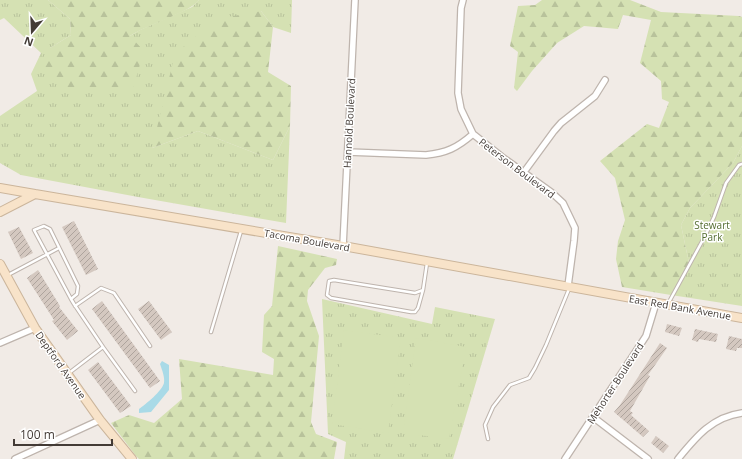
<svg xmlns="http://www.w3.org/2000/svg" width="742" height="459" viewBox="0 0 742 459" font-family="'Open Sans',sans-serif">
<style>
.grass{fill:url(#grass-tufts)}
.forest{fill:url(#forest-firs)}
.pitch{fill:#d5e1b3}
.water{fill:#a9dae7}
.building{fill:url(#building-hatch)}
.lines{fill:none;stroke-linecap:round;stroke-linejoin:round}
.lane-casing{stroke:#beb4ad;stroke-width:4.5}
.street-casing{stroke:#beb4ad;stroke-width:8}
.secondary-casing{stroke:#cbb59b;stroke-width:10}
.lane{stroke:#fff;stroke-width:2.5}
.street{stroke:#fff;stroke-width:5.5}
.secondary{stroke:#f8e3c9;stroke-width:8}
.labels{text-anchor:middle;stroke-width:3;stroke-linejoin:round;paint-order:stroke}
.street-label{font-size:10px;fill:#433b36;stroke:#fff}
.park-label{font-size:10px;fill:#546d31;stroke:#fff}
</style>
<defs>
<pattern id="grass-tufts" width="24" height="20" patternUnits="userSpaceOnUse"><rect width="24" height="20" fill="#d5e1b3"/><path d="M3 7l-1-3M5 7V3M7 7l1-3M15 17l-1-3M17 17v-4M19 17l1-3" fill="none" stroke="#b8c29b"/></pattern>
<pattern id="forest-firs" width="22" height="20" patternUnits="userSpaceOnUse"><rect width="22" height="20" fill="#d5e1b3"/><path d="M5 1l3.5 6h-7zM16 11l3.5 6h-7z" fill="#b8c29b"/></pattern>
<pattern id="building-hatch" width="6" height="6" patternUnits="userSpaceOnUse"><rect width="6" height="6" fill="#d4c8c0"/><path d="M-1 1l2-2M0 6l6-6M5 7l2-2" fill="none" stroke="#aea49d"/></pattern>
</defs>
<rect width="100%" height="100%" fill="#f1ebe6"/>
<path class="grass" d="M0,0H48L70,19L71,35L50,48L130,36L140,30L192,7L199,0H292L291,33L273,27L261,11L152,148L198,131L273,160L290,126L286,223L138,197L21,175L0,163V116L37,91L31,74L41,53L4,18L0,20Z
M742,146V306L671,295L689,263L681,225L690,208L733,163Z
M322,299L432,324L435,307L495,319L453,459H344L346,442L328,434Z"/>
<path class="forest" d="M48,0H199C191,12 146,25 130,36L144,51L133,88L59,87L43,68L50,48L71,35L70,19Z
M542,0H630L661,12L739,16L742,17V146L733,163L690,208L681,225L689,263L671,295L622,287L616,259L618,241L625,220L615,178L600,161L647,124L659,128L669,102L662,99L661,81L640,63L651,20L623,15L618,29L584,26L557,43L532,71L517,91L514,88L518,52L510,46L518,6L535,5Z
M261,11L273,27L268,72L291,86L290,126L273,160L198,131L152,148L175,54L216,19Z
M278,246L337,259L336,265L325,268L308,290L307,301L319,336L311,422L316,434L337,442L334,459H139L136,456L111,423L129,415L154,423L182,399L179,359L273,375L274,359L262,352L264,315L272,306Z"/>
<path class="pitch" d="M344,330L401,338L388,433L332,424Z
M416,338L466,347L449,439L403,433Z"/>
<path class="water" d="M162,361L169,365V390L151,412L139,413V409C146,404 162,391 164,383C165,377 162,370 160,364Z"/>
<path class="building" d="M74,221L98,269L86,275L62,227Z
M19,227L33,253L21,259L8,232Z
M38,270L60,306L59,307L78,331L67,340L52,321L54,320L27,278Z
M102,301L160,381L150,388L92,309Z
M149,301L172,332L161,340L138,309Z
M667,324L682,328L679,336L665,332Z
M695,329L718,334L716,342L699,339L698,342L692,340Z
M729,336L742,339V348H737L736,351L726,349Z
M660,343L667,348L648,375L650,376L630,411L633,413L631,415L649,431L643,437L614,412L620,405Z
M98,362L131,406L120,413L88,370Z
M656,436L669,446L663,453L651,443Z"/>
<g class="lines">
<g class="lane-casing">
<path id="lane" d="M8,275L59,248
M423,290L418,308L415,312H411L331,298L327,295L329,281L334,280L415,293L423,290L427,263
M71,299L77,294L78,286L50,229L44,226L34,230L71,299L74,304L103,347
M669,302L705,236L714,217L726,183L739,165L742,164
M75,306L101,288L114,293L150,346
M211,332L241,231
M69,373L103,347L135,391
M488,439L485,425L493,407L510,385L529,378L535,368L546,345L569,289"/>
</g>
<g class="street-casing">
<path id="street" d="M463,0L461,8L458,93L461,109L473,134L502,157L551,192L563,203L575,228L574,241L568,286
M348,152L426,155C446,153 457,148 473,134
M524,172L554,131L561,123L595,96L605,80
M343,246L355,0
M0,343L35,328
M593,417L648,459
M15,459L100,420
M565,459L646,336L656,303
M678,459C696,437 712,417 742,413"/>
</g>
<g class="secondary-casing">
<path id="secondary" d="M0,188L35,194
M0,212L35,194L343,246L742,318
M0,264L35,328L100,420L132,459"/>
</g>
<use href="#lane" class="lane"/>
<use href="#street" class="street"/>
<use href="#secondary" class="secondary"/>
</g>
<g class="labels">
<g class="street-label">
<text transform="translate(349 123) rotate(-87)" y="4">Hannold Boulevard</text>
<text transform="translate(517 168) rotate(37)" y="4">Peterson Boulevard</text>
<text transform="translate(307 240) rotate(10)" y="4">Tacoma Boulevard</text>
<text transform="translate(680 307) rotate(10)" y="4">East Red Bank Avenue</text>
<text transform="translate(61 365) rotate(55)" y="4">Deptford Avenue</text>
<text transform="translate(615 383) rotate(-57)" y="4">Mehorter Boulevard</text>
</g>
<g class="park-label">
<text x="712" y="229">Stewart<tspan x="712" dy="12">Park</tspan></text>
</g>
</g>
<g transform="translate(32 32) rotate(199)" stroke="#ffffff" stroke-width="3" paint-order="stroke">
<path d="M0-3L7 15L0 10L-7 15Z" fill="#433b36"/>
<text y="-6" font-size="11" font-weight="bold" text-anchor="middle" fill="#433b36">N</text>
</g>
<path d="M14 439v6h98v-6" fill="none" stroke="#433b36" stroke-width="2"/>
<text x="20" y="439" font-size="12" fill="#433b36" stroke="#ffffff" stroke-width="3" paint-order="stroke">100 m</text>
</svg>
